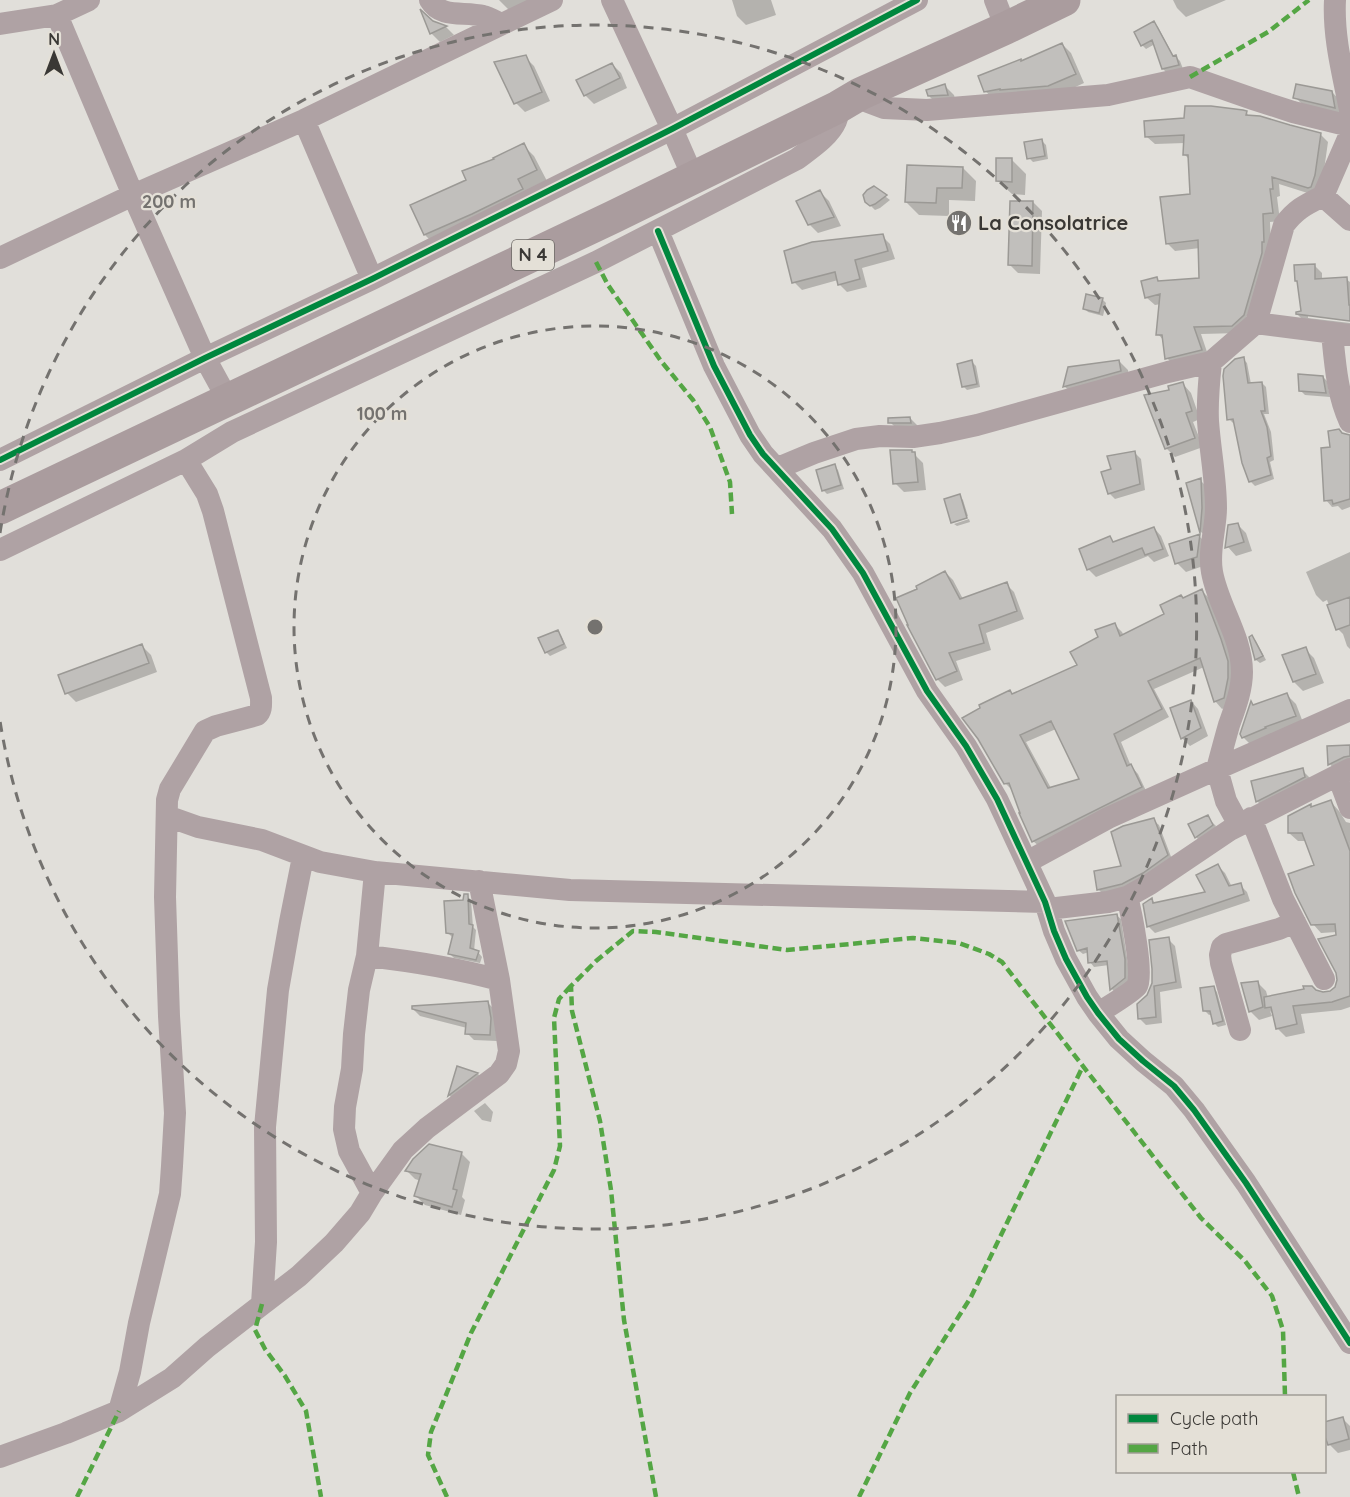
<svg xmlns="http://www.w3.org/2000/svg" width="1350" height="1497" viewBox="0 0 1350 1497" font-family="Quicksand,sans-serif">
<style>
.shadow{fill:#0003;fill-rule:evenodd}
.building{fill:#c1bfbc;stroke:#9b9995;stroke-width:1.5;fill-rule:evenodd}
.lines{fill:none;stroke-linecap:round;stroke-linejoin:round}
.street{stroke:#afa2a4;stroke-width:22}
.highway{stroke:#aa9c9e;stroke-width:33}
.quiet{stroke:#54a644;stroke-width:4.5;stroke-dasharray:9 4.5;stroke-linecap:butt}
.cycleway-casing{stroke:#e4e0d7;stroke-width:10}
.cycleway{stroke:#00873e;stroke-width:6}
.ring{fill:none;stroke:#74726f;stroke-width:3;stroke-dasharray:10 8}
.labels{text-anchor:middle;stroke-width:4.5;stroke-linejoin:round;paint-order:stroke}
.shield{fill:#e4e0d7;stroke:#6d6a66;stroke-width:1.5}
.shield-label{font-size:18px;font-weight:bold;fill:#3a3835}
.poi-label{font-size:20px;font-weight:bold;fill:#3a3835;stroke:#e4e0d7;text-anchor:start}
.centre{fill:#74726f;stroke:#e4e0d7;stroke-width:3}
.ring-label{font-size:18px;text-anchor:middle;font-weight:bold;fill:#74726f;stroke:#e4e0d7;stroke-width:4.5;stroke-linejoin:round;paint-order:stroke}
</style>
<rect width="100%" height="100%" fill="#e1dfda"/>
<path class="shadow" d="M499,0H536L510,11Z
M732,0H771L776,15L746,25L737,16Z
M1173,0H1226L1186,17L1177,8Z
M432,22L446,27L454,35L440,42L431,33Z
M1154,23L1158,27L1174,57H1176L1180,61L1183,69L1167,73L1163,69L1155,44L1146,49L1142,45Z
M1062,44L1071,53L1084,83L1058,95L995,100L985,91L1021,62Z
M525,57L534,66L550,101L525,112L516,103L496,63Z
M612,64L621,73L627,88L594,104L585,95Z
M945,86L954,95L956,103L938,105L929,96Z
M1332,92L1346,107L1348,121L1309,111L1295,97Z
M1246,112L1250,117L1320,134L1328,142L1322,184L1317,196L1279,184L1280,196L1277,197L1280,221L1270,222L1271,249L1269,261L1240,333L1201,334L1209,358L1174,366L1167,358L1164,341L1158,334L1161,304L1155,305L1147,298L1156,279L1160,282L1201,279L1200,248L1175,251L1167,243L1191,195L1190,160L1184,154L1185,143L1155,144L1147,137Z
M1041,140L1046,145L1048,159L1033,162L1029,158Z
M523,145L534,156L547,181L436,246L425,235L412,206L468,181L496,160Z
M1012,160L1026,174L1025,195L1012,194L998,181Z
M963,168L976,181L975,201L949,200V216L919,215L906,202Z
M874,188L890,200L880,208L875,210L866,201Z
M820,192L829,201L841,226L818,233L809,224Z
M1033,202L1042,211L1040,274L1018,273L1009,264Z
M882,236L890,244L895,259L862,268L867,287L847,292L839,284L838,280L802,290L794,282Z
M1314,265L1322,273V280L1346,279L1350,282V320L1308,315V318L1350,323V327L1305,322L1297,314L1303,313L1299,284L1296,281Z
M1102,299L1106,303L1103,316L1088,312L1084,308Z
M1243,359L1247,363L1251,384L1262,383L1266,387L1269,414H1264L1271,432L1274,460L1270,462L1274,479L1255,486L1251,482L1244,462L1236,423H1233L1229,419Z
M1119,361L1128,370L1129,380L1074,395L1065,387L1069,368Z
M972,362L976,366L980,387L967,390L963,386Z
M1323,377L1327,381L1330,397L1305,395L1300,390Z
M1183,384L1191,393L1200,419L1193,422L1203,447L1175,457L1167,449L1146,396L1171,392Z
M910,418L919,427L899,431L890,422Z
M1135,453L1141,459L1145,490L1115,499L1109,493L1113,470Z
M914,454L923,463L926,490L904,492L895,483Z
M1350,458V507L1342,510L1338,506L1332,507L1326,500Z
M834,466L838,470L844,489L827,494L823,490Z
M1200,480L1209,489V539L1201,532L1188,484Z
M959,496L963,500L968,516L953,521V523L946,500Z
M969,519L970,522L957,526L954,524Z
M1237,524L1246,533L1252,551L1236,556L1228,547Z
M1154,528L1161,536L1169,556L1154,562L1148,556L1096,577L1088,569L1110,538L1115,543Z
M1199,536L1208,545L1206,565L1186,572L1177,563Z
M1350,552V649L1347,646L1343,634L1338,629L1327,600L1323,602L1316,595L1306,572Z
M945,572L953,580L963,599L1006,584L1014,592L1024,619L986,633L991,650L956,661L963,680L945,687L937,679Z
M1202,591L1210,599L1228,647L1235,670L1231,705L1222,709L1215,701L1204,667L1154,689L1169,717L1121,742L1131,766L1138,774L1148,795L1041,848L1033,841L1013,791L1005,783L1010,692L1014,695L1079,666L1100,638L1114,624L1122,632L1124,636L1166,615L1184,600ZM1056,729L1081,780L1051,788L1026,742Z
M557,631L561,635L567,648L550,656L546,652Z
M1252,637L1256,641L1266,660L1260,663L1256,660L1251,638Z
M142,646L151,655L157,672L76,702L67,693Z
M1305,649L1314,658L1324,683L1303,691L1294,682Z
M1287,695L1296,704L1304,725L1252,746L1243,737L1252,704L1254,706Z
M1191,701L1198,709L1208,736L1190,746L1182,738Z
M1350,747V760L1333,768L1330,764L1329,748Z
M1302,770L1311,779L1266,810L1257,801Z
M1331,802L1339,811L1346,822L1350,823V1007L1341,1010L1301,1014L1305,1033L1286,1037L1277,1028L1274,1015L1270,1011L1272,1016L1259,1020L1250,1011L1257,982L1266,991L1268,998L1316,991L1330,993L1336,988L1339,980L1337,932L1321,933L1313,924L1316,866L1307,841H1298L1289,833L1310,806L1313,808Z
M1207,817L1216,826L1205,846L1196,837Z
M1153,820L1159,825L1173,862L1149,878L1104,895L1098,889L1123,868Z
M1218,866L1225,873L1232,887L1240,885L1247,892L1250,901L1155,933L1148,926L1152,900L1156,904L1207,893Z
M467,896L471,900L473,927L476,930L474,951L478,952L482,957L480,963L454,958L450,954L454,937H452L448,933Z
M1116,915L1121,919L1128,964V983L1115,993L1112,989L1109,965L1094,967L1090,962L1089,952L1083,954L1078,950Z
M1168,939L1175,946L1182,988L1160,992L1162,1023L1146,1025L1139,1018Z
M1213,988L1217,992L1226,1025L1218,1027L1214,1023L1212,1014L1209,1015L1205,1011Z
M488,1003L495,1010L497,1041L474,1040L467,1033V1028L420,1016L413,1009Z
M458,1068L478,1074L486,1082L458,1104L449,1095Z
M485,1103L493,1112L491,1122L482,1120L474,1111Z
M461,1153L470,1162L462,1197L465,1200L461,1215L425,1205L416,1196L421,1181L415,1179L407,1171Z
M1343,1419L1350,1426V1450L1338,1453L1329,1444Z"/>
<path class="building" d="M420,9L433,21L447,26L430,34Z
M1154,21L1173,56L1176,55L1179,65L1162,69L1152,40L1141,46L1134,32Z
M1062,43L1076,74L1048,86L1000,90V89L984,92L978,76L1021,59V61Z
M526,55L542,92L514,104L494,62Z
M612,63L620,78L584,96L576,80Z
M945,84L948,95L928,96L926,90Z
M1296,84L1332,91L1335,108L1293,98Z
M1185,106H1211L1243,110L1247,111L1246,115L1260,116L1290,125L1321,133L1315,175L1311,187L1308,188L1272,177L1273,189H1270L1273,213L1263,214L1264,242H1262V253L1244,315L1232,326L1194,327L1202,350L1165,359L1162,335H1156L1160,294L1145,298L1141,281L1157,277L1158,281L1199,278L1198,240L1166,244L1160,197L1190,194L1188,155H1183L1184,135L1145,137L1144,121L1184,118Z
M1042,139L1045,156L1027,159L1024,142Z
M524,143L537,170L518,179L523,189L472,214L424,235L410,205L466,180L462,171L494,159L493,158Z
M996,158H1012V182L996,181Z
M907,165L963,167L962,188H937L936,203L905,202Z
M874,186L887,195L875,204L870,206L865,202L863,195L867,190Z
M820,190L834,217L808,225L796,201Z
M1010,201H1033L1032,266L1008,265Z
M883,234L888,251L855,260L860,279L838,285L835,272L792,283L784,251L812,242Z
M1315,264V279L1347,277L1349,305H1350V321L1296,314V312L1301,311L1297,281H1295L1294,265Z
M1086,294L1103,298L1099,313L1083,309Z
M1244,357L1248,383L1262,382L1265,411H1261L1267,427L1271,456L1267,458L1271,475L1249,482L1242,463L1233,419L1227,420L1223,376L1224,369L1235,359Z
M972,360L977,384L962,387L957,364Z
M1119,360L1121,371L1063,387L1068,367Z
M1298,374L1323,376L1326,393L1299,391Z
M1183,382L1192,411L1186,413L1195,438L1165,449L1144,395L1169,390L1168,386Z
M910,417L911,423H888V418Z
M1339,429L1342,433L1350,435V499L1333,504L1332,500L1324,501L1321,448L1330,447L1328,431Z
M890,450H912V452H915L918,482L893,484Z
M1135,451L1140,484L1108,494L1101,472L1111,469L1107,456Z
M835,464L841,485L822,491L816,470Z
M1201,478L1202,508L1200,533L1186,483Z
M960,494L967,518L951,523L944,499Z
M1238,523L1244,542L1225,548L1228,525Z
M1154,527L1163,549L1145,555L1142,548L1087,570L1079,549L1110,536L1113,542Z
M1200,534L1197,557L1175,564L1169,544Z
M945,571L960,599L1007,582L1017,611L979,625L984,643L949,653L957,671L936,680L907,625H908L896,598L917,589L916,586Z
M1202,589L1221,639L1228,661V678L1224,698L1214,702L1200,658L1148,681L1162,709L1114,734L1127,766L1131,764L1142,787L1032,842L1019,813H1020L1009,783L1004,784L978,739L962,718L980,708L979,705L1010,690L1012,694L1077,665L1070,652L1098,637L1095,630L1115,623L1120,636L1164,614L1160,605L1181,595L1183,598ZM1051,721L1079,779L1048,788L1020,735Z
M1350,597V625L1336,630L1327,605Z
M558,630L564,644L545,653L538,638Z
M1252,635L1263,656L1255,660L1249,637Z
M142,644L149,663L65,694L58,675Z
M1306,647L1316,674L1293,682L1282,655Z
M1287,693L1296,716L1265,727L1266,728L1242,738L1240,734L1251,701L1253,705Z
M1191,700L1201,728L1181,739L1170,708Z
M1350,745V756L1344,757L1328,765L1327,746Z
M1303,768L1305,777L1256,802L1251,781Z
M1331,800L1350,851V996L1332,1002L1293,1006L1297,1024L1276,1029L1271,1007L1265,1008L1264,997L1304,989L1303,986H1312L1316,990L1323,992L1330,991L1335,987L1337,980L1336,973L1318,939L1336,935L1335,924L1311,925L1295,893L1288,874L1314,865L1302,833H1288V816L1311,804V807Z
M1208,815L1213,825L1195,838L1188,824Z
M1154,818L1168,855L1143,873L1122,884L1097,890L1094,871L1121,866L1111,832L1123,826Z
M1218,864L1229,886L1241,883L1244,894L1147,927L1143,904L1152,898L1153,903L1205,892L1196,875Z
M464,894H468L469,924L473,925L470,948L479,951L476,960L448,954L453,934L446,933L444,901L463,900Z
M1117,914L1125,959V978L1110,990L1107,961L1088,963L1087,948L1077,951L1065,921Z
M1169,937L1176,982L1154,986L1156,1017L1138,1019L1137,1004L1147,995L1152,983V969L1149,940Z
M1258,981L1263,1007L1249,1012L1241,983Z
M1214,986L1223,1021L1213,1024L1210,1011H1203L1200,988Z
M488,1001L491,1018L490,1035L465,1034L466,1023L412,1009V1006Z
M457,1066L478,1073L448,1096Z
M429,1144L462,1152L453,1189L457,1190L452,1207L414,1196L421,1174L405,1171L413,1159Z
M1343,1417L1349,1439L1328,1445L1324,1434V1422Z"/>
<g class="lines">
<path class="street" d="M430,0C441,19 464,11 483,16C489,17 495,21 501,24
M612,0L672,129L693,177
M995,0L1006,28
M1335,0C1333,37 1343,74 1350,110
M57,15L133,195L205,358L228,400
M0,24L57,15L89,0
M860,94L868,102L884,108L927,110L1108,95L1190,77L1253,99L1293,112L1350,126
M304,120L372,279
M1323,196L1350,220
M658,231L714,366L750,435L763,454L832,529L863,573L927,691L966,746L997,799L1045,902L1054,931L1066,959L1087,997L1098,1013L1119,1039L1143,1061L1174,1086L1194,1110L1246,1183L1350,1343
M0,258L133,195L304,120L552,0
M1256,323L1350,335
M1332,333C1335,363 1337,394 1350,422
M0,460L205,358L372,279L672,129L917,0
M778,468L814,453L856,439L880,436L913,437L940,433L977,425L1168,372L1211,362L1256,323L1284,225C1296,209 1305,205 1323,196L1350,134
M0,550L186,460L232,432L596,262L797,159C810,149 829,137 836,121C838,117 838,111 838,107
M1338,776L1350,808
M167,816L198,827L262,840L320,862L375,872L570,890L1045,902
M1251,818L1283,899L1324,979
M1239,825L1226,801L1217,769L1350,710
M1027,862L1108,818L1217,769C1221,754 1225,739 1229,725C1235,708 1242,690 1242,672C1242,637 1218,606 1212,572C1208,550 1216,529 1216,508C1216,479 1210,450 1208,421C1207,401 1209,381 1211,362
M375,872L367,956C411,961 456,968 499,980
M1048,909L1108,902L1127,897L1150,884L1230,830L1350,769
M367,956L359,990L354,1034L352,1069L345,1107L344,1129L349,1151L372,1193
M1098,1013C1106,1008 1133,992 1137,986C1144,976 1131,911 1127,897
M1240,1030L1221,963L1220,955L1222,947L1226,944L1279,929L1295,922
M262,1304L266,1242L265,1127L278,990L290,922L303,857
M119,1411L130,1372L139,1323L170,1194L172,1166L175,1113L169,1016L165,897L167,800L170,789L205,731L216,726L257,715C262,711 261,704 261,698L213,511L207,494L186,460
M0,1457L66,1433L119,1411L172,1378L207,1347L299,1276L334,1243L360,1213L372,1193L403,1150L427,1128L499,1074L506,1064L509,1051L499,980L479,881"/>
<path class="highway" d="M0,508L613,217L838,107L860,94L1006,28L1064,0"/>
<path class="quiet" d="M1190,77L1268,32L1309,0
M596,262L608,285L661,361L693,400L710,427L730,482L732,514
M262,1304L255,1330L265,1349L285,1376L306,1411L321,1497
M1293,1472L1299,1497
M77,1497L119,1411
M447,1497L428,1455L431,1432L471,1333L554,1170L560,1146L554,1018L559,999L571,986
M656,1497L624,1320L611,1190L600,1121L572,1011L571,986L596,961L633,931L656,932L787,950L913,938L959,943L989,954L1002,962L1201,1218L1245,1261L1272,1296L1283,1330L1285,1396
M859,1497L910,1393L971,1297L1083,1066"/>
<g class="cycleway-casing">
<path id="cycleway" d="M658,231L714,366L750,435L763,454L832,529L863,573L927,691L966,746L997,799L1045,902L1054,931L1066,959L1087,997L1098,1013L1119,1039L1143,1061L1174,1086L1194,1110L1246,1183L1350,1343
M0,460L205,358L372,279L672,129L917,0"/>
</g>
<use href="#cycleway" class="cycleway"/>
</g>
<g class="ring">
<circle cx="595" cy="627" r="301"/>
<path d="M0 533A602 602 0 1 1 0 721"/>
</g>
<defs>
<g id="restaurant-disc" transform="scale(1.35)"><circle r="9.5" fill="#74726f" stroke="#e4e0d7"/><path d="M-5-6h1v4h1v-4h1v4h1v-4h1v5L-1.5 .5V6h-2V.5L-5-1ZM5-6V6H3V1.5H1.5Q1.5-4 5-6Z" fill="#fff"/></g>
</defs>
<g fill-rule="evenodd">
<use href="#restaurant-disc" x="959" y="223"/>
</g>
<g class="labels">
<rect class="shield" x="512" y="240" width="42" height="30" rx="4.5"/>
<g class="shield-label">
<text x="533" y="261">N 4</text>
</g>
<g class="poi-label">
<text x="978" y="230">La Consolatrice</text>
</g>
</g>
<circle cx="595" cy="627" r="9" class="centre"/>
<g class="ring-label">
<text x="169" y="208">200 m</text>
<text x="382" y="420">100 m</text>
</g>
<rect x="1116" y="1395" width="210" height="78" fill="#e4e0d7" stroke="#a09d96" stroke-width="1.5"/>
<rect x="1128" y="1414" width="30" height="9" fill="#00873e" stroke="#a09d96" stroke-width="1.5"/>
<text x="1170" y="1425" font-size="18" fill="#3a3835">Cycle path</text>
<rect x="1128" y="1444" width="30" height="9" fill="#54a644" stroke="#a09d96" stroke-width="1.5"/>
<text x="1170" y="1455" font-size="18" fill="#3a3835">Path</text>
<g transform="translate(54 54)" stroke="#e4e0d7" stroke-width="4.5" paint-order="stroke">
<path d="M0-4.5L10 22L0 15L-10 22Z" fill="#3a3835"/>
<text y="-9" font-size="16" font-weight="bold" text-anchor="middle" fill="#3a3835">N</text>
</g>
</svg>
